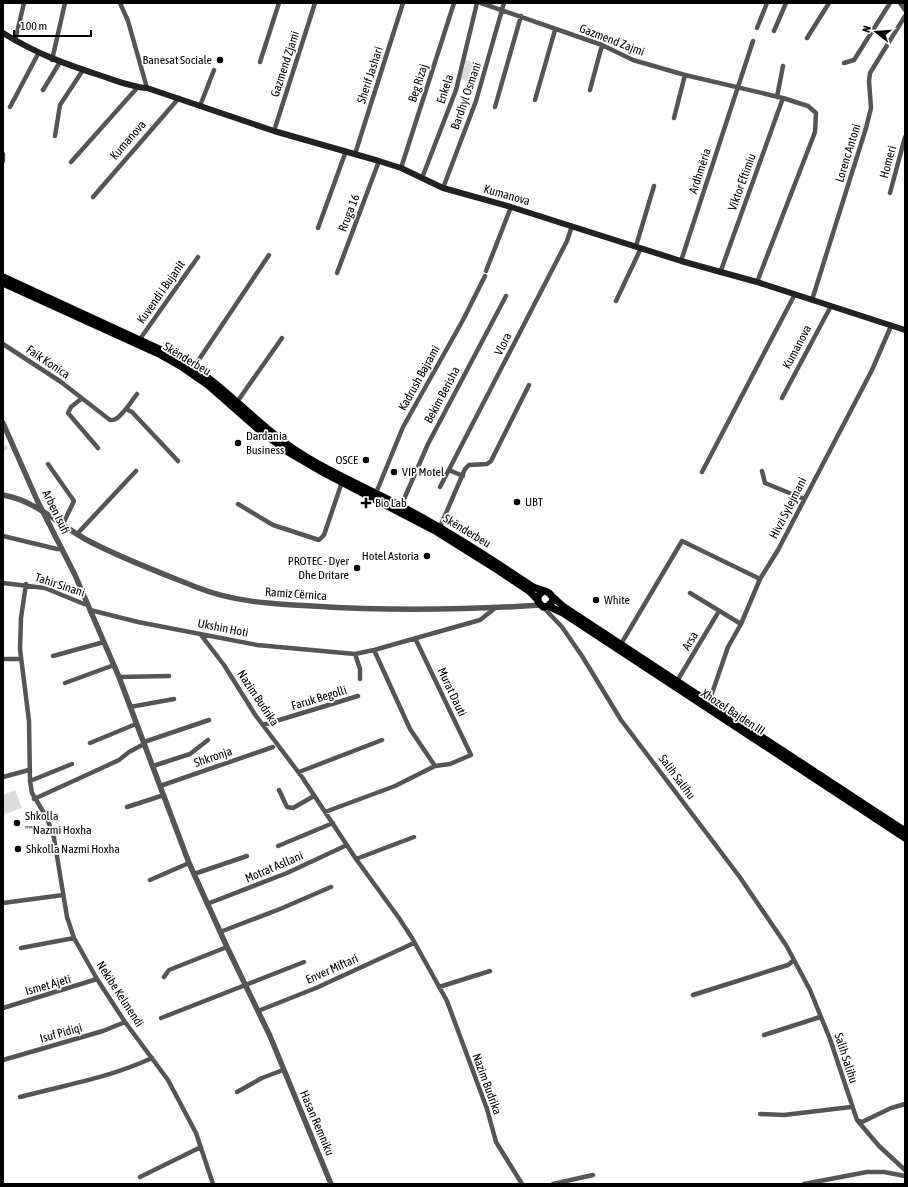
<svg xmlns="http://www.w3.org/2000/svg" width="908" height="1187" viewBox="0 0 908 1187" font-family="'Asap Condensed',sans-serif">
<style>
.green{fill:#dcdcdc}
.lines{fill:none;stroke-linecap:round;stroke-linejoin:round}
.minor-tunnel{stroke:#d9d9d9;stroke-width:4.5;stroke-dasharray:4.5 2;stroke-linecap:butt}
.primary-casing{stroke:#dbdbdb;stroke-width:8}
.minor{stroke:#555;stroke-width:4.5}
.tertiary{stroke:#555;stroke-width:5.5}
.secondary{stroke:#222;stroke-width:6}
.primary{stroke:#000;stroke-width:7}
.poi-dot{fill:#000;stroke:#fff;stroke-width:1.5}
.labels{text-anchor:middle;stroke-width:3.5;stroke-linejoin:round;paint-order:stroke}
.street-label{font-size:12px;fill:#000;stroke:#fff}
.poi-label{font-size:12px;fill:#000;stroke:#fff;text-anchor:start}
</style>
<rect width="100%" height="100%" fill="#fff"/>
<path class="green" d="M466,60L475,63L469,82L461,79Z
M15,790L22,808L3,815V795Z"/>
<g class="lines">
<path class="minor-tunnel" d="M3,448H8"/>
<g class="primary-casing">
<path id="primary" d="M3,277L185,361C224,386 254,421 291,447C326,471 365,487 401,506C447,530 490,558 533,587C541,591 553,590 553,601L548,606L543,607L538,602V596L543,591
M3,283L159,354L182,367L208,385L258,429L288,452L324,473L437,532L496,569L529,591L538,600
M554,598L564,607L905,831
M548,606L563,613L905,838"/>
</g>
<path class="minor" d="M120,3L128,21L147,88
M481,3L602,45L633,60L685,75L783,98L808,106L816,113L815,132L757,282
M900,3L905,10
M904,3H905
M757,28L767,3
M774,31L786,3
M807,38L829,3
M15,41L24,3
M52,60L65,3
M260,62L279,3
M844,63L854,60L890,3
M43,90L60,62
M590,90L602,45
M777,97L783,66
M535,100L555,30
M200,106L214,70
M10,107L38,54
M495,107L521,16
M674,118L685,75
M274,131L315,3
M55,136L60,105L83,70
M3,154V161
M355,154L403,3
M71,162L137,88
M401,168L454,3
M422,178L456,90L477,3
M443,188L476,101L504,3
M890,193L905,137
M93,197L179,98
M318,228L346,151
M636,246L654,186
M681,261L753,41
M486,271L511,207
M337,273L379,161
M720,273L783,98
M812,300L866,128L871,108L869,81L870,73L905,16
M616,301L641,248
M140,339L198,257
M3,344L61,382L110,420C117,421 121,414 126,409L132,412L178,461
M194,367L269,255
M782,398L831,306
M81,399L71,407L68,413L98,448
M237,402L282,338
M126,409L137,394
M48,464L74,501L62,526
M449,470L463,476
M762,471L765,483L804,499
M702,472L795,294
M440,487L567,241L572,226
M376,493L403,427L463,320L485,276
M238,504L273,525L319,540L324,535L342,482
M401,506L428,444L506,296
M440,527L465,469L469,465L487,464L491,461L529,385
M77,534L136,471
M3,536L57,549H62
M3,583L45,588L84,604H87
M26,584L21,618L20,649L29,721L30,781L32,793L47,818L54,838L67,917L74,938L97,979L125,1022L168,1080L196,1133L213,1184
M690,593L741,624
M543,607L562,627L582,656L621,720L739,876L786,945L810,990L830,1039L857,1120L879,1146L905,1170
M90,610L138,622L257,645L355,654L374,650L480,620L494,609
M201,635L224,665L256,716L302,777L356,859L399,918L412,938L447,1001L487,1109L496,1142L522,1184
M621,644L682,541L760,579
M374,650L410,729L435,766
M355,654L360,669V679
M53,656L104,642
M3,659H21
M119,677L169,676
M677,681L719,611
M65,683L114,665
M709,702L728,647L741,624L760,579L778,550L872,370L891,326
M130,707L174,699
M263,725L358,696
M144,742L209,720
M90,743L136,724
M153,766L190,754L208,740
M299,772L382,740
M3,777L29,770
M30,781L72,764
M160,786L273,747
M279,790L287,807L293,808L314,796
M34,799L104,767L119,760L129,752L144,744
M127,807L164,795
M325,812L395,786L435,766L450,764L471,755L415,638
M278,846L333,823
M356,859L414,837
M194,874L247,856
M150,880L189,863
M3,903L63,895
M207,904L287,873L347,845
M220,932L280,909L331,887
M21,948L74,938
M164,977L169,970L227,947
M439,987L490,971
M693,995L788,965L794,960
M3,1008L97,979
M258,1011L316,988L414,943
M161,1018L304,962
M764,1035L820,1017
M3,1060L103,1031L125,1022
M237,1092L262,1078L283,1070
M20,1097C65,1085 109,1078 152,1058
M760,1114L784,1115L851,1107
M857,1120L862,1122L891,1108L905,1104
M140,1177L201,1147
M553,1184L593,1175
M804,1184L867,1172H884L905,1176"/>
<path class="tertiary" d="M3,423L37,500L75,575L119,677L189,863L227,947L270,1036L331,1184
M3,495C36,501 57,523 85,539C118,557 161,573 196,587C233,602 272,604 312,606C389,611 464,610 541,605"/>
<path class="secondary" d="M3,33C37,54 65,64 102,76C117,81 132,87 147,88L274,131L379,161L401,168L443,188L511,207L681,261L757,282L905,330"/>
<use href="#primary" class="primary"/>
</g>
<g class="poi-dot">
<circle cx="220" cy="60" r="4"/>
<circle cx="238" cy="443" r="4"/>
<circle cx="366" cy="460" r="4"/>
<circle cx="394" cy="472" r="4"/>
<circle cx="517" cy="502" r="4"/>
<path d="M364 497h4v4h4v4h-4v4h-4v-4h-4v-4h4z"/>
<circle cx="427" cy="556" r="4"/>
<circle cx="357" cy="568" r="4"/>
<circle cx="596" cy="600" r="4"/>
<circle cx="17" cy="823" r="4"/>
<circle cx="18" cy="849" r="4"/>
</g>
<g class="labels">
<g class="street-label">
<text transform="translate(612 40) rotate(21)" y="4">Gazmend Zajmi</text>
<text transform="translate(285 64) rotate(-72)" y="4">Gazmend Zjami</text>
<text transform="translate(370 75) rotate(-72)" y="4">Sherif Jashari</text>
<text transform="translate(418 83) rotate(-72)" y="4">Beg Rizaj</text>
<text transform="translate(445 89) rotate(-72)" y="4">Enkela</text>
<text transform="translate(466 96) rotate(-71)" y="4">Bardhyl Osmani</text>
<text transform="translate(128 140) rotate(-49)" y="4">Kumanova</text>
<text transform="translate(848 153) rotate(-73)" y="4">Lorenc Antoni</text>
<text transform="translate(888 162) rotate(-75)" y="4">Homeri</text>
<text transform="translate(700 171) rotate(-72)" y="4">Ardhmëria</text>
<text transform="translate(742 182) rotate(-70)" y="4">Viktor Eftimiu</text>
<text transform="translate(507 195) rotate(16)" y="4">Kumanova</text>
<text transform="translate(349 213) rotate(-69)" y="4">Rruga 16</text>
<text transform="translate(161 292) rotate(-55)" y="4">Kuvendi i Bujanit</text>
<text transform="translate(503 344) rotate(-63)" y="4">Vlora</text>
<text transform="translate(797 347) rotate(-62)" y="4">Kumanova</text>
<text transform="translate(187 359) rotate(31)" y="4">Skënderbeu</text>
<text transform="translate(48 362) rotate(34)" y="4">Faik Konica</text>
<text transform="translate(419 378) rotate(-61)" y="4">Kadrush Bajrami</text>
<text transform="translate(442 395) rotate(-62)" y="4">Bekim Berisha</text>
<text transform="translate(788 508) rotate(-63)" y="4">Hivzi Sylejmani</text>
<text transform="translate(56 512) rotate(64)" y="4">Arben Isufi</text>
<text transform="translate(467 531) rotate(31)" y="4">Skënderbeu</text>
<text transform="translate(60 585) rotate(18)" y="4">Tahir Sinani</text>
<text transform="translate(296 594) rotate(4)" y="4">Ramiz Cërnica</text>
<text transform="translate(223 628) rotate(11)" y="4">Ukshin Hoti</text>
<text transform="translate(690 641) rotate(-59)" y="4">Arsa</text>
<text transform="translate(452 692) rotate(65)" y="4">Murat Dauti</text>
<text transform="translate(258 698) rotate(56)" y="4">Nazim Budrika</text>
<text transform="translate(319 698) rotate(-17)" y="4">Faruk Begolli</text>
<text transform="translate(733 712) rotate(33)" y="4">Xhozef Bajden III</text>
<text transform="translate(213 757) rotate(-19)" y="4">Shkronja</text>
<text transform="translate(677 777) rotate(53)" y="4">Salih Salihu</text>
<text transform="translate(274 867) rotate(-23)" y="4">Motrat Asllani</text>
<text transform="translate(332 969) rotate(-24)" y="4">Enver Miftari</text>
<text transform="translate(48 985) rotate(-16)" y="4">Ismet Ajeti</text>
<text transform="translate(120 994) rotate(57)" y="4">Nekibe Kelmendi</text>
<text transform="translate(61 1033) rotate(-16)" y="4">Isuf Pidiqi</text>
<text transform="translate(846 1058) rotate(72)" y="4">Salih Salihu</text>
<text transform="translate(487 1084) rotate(70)" y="4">Nazim Budrika</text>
<text transform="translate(317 1123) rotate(67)" y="4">Hasan Remniku</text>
</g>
<g class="poi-label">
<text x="212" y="64" text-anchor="end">Banesat Sociale</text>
<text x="246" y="440">Dardania<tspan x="246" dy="14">Business</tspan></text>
<text x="358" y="464" text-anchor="end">OSCE</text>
<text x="402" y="476">VIP Motel</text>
<text x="525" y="506">UBT</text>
<text x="375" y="507">Bio Lab</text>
<text x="419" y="560" text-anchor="end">Hotel Astoria</text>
<text x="349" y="565" text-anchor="end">PROTEC - Dyer<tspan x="349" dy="14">Dhe Dritare</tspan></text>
<text x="604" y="604">White</text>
<text x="25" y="820">Shkolla<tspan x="25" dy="14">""Nazmi Hoxha</tspan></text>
<text x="26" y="853">Shkolla Nazmi Hoxha</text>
</g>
</g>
<rect width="908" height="1187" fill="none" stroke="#000000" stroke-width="8"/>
<g transform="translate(876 32) rotate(287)" stroke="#ffffff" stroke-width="3" paint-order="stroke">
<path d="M0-3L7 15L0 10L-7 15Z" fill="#000000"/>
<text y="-6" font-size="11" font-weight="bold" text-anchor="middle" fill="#000000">N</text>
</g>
<path d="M14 30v6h77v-6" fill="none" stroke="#000000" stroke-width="2"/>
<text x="20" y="30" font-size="12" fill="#000000" stroke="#ffffff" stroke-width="3" paint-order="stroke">100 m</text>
</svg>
